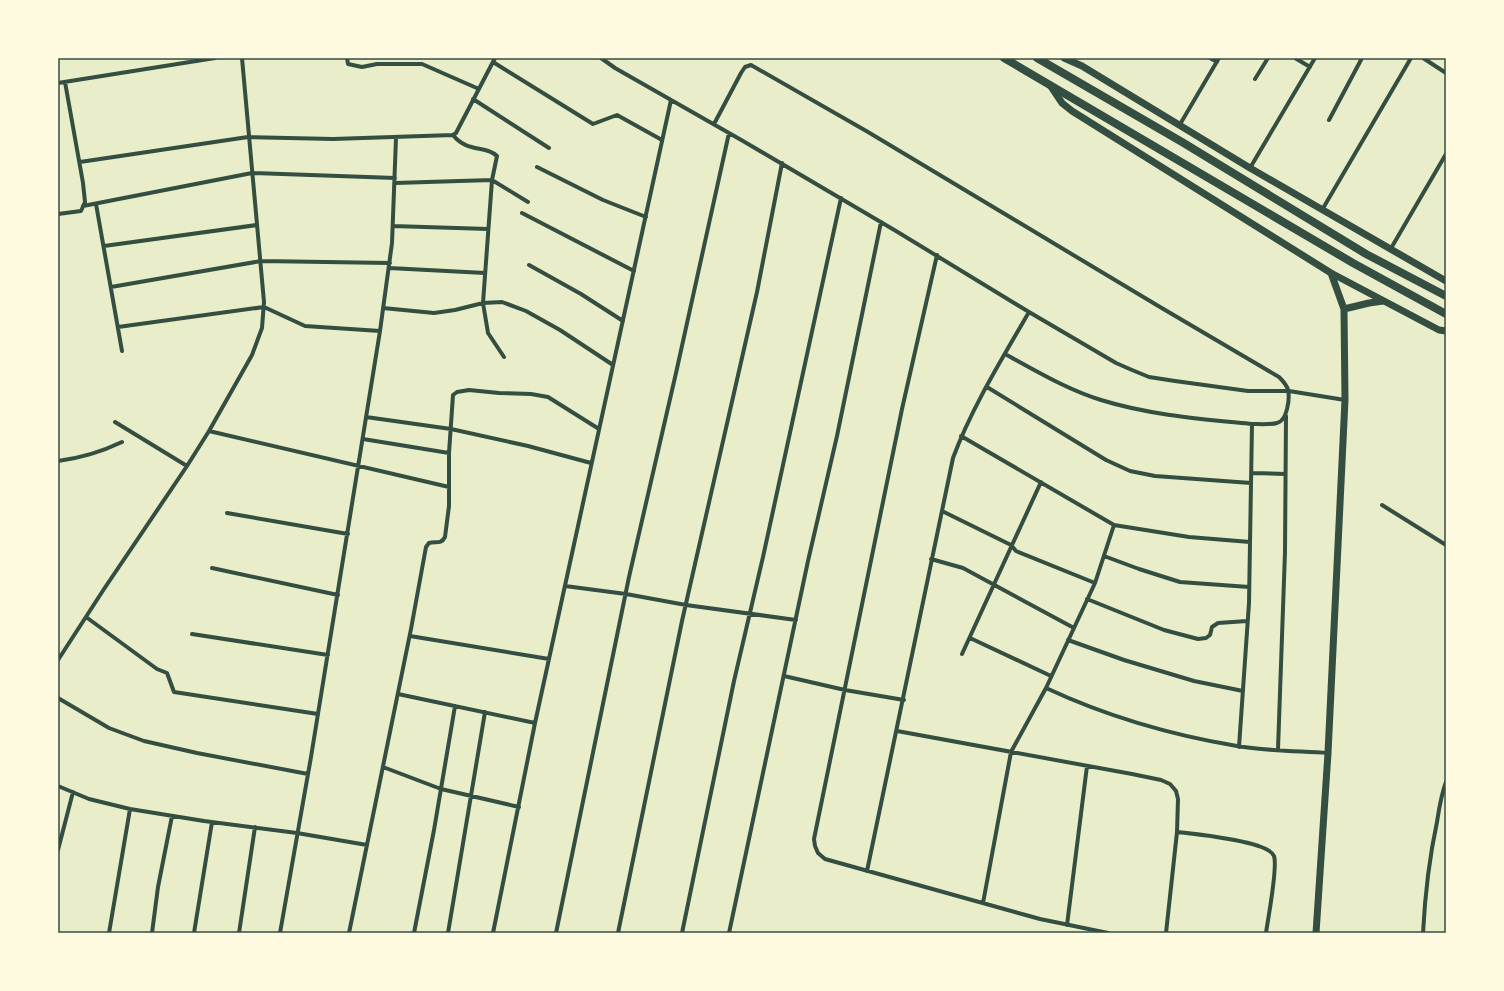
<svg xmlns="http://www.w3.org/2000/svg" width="1504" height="991" viewBox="0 0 1504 991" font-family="'PT Sans',sans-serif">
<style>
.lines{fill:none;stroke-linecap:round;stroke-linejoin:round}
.minor{stroke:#344e41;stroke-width:4}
.tertiary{stroke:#344e41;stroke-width:7}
.secondary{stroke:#344e41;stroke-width:8}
.neatline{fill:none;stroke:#344e41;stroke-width:1.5}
</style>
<rect width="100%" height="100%" fill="#e9edc9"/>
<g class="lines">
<path class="minor" d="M347,58L348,64L362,67L377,64H422L479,89
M601,58L615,68L743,141L896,231L1029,312L1116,363L1132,370L1149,377L1175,381L1248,391H1289L1345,400
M1210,58L1217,62
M1295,58L1310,67
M1423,58L1446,73
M493,62L593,124L617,115L662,140
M1255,79L1268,58
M58,83L215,58
M473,99L549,148
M1329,120L1362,58
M714,124L741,73L745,67L751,65L868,132L1160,307L1279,377C1283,381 1287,385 1288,390C1290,399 1287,421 1277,423C1269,425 1259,424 1252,424L1249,603L1239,747
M1179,126L1219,58
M453,135C467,153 486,145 497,156L492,180L483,303L488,333L504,357
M80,162L248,137L333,139L453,135L456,133L495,58
M537,167L603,200L646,217
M1250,168L1315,58
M395,183L492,180L528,202
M96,204L122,351
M83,206L252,173L395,178
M1322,210L1411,58
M522,213L634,271
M58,214L81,211L85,202L83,183L65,82
M393,226L488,229
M104,246L257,225
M1390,250L1446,154
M937,255L902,409L814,839L815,846L818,853L825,859L1040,919L1108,933
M529,265L581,294L623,321
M389,268L485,273
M111,287L261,261L390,263
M383,308L434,313L455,310L483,303L502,302L526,311L560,330L613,365
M118,327L264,307L305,326L380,331
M1005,354C1036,371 1068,390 1101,400C1149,415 1202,419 1252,424
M987,387L1106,460L1130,471L1155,476L1251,483
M366,417L451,429L528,446L591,463
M115,422L187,466
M209,431L449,487V506L445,537C441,545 436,541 429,543L426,547L411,629L349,933
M961,436L1114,525
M363,439L449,453
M58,461C81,458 101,452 122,442
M1251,473L1285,474
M449,487V453L453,395L457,392L469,390L499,393L531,394L548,397L599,429
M1382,505L1446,545
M942,511L1011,545L1016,551L1095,583
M227,513L348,534
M1104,556L1139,569L1180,582L1249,587
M931,559L963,568L1074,628
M212,568L338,595
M565,586L626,594L686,605L796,620
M1087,599L1164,630L1198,639L1206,638L1210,635L1212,627L1218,623L1247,621
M86,617L157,669L167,673L174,692L318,714
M192,634L328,655
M410,636L549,659
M970,638L1051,676
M1068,640L1124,660L1194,681L1243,691
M962,654L1041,482
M58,660L104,589L187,466L209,431L252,355L262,328L264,302L242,58
M784,676L845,690L904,700
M1046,688L1095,583L1114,525L1189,537L1250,542
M398,694L535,723
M58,698L109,728L144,741L197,753L308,774
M897,731L1132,774L1161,780L1170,784L1176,791L1178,799L1177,832L1166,933
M1278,749L1285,552L1286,416
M383,767L441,789L519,807
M58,786L89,799L130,809L204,821L297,833L367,845
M1177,832C1194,834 1268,841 1274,856C1278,868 1268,918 1266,933
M58,850L73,792
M867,871L953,458C972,407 1002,359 1029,312
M983,903L1011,752L1046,688C1106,716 1171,735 1237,746C1265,751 1299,751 1328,753
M1067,925L1087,766
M109,933L130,809
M152,933L158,887L172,816
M194,933L212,822
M239,933L255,827
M280,933L311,757L380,331L392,243L396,138
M414,933L434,830L455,706
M448,933L485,712
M493,933L535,723L671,100
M556,933L629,577L676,373L729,133
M618,933L682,621L757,292L782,163
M682,933L734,681L763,557L841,198
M729,933L808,561L837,436L881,222
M1423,933C1425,895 1429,859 1437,822C1439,809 1441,795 1446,782"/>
<path class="tertiary" d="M1064,58L1082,66L1250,168L1446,281
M1050,85L1062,103L1072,111L1331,273L1439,330L1446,331
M1344,309L1369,303L1383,301
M1316,933L1328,753L1345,400L1344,309L1331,273"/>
<path class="secondary" d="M1004,58L1353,263L1446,314
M1037,58L1182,142L1366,254L1446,296"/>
</g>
<rect width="1504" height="991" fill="none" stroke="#fefae0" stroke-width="118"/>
<rect x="59" y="59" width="1386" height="873" class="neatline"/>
</svg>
